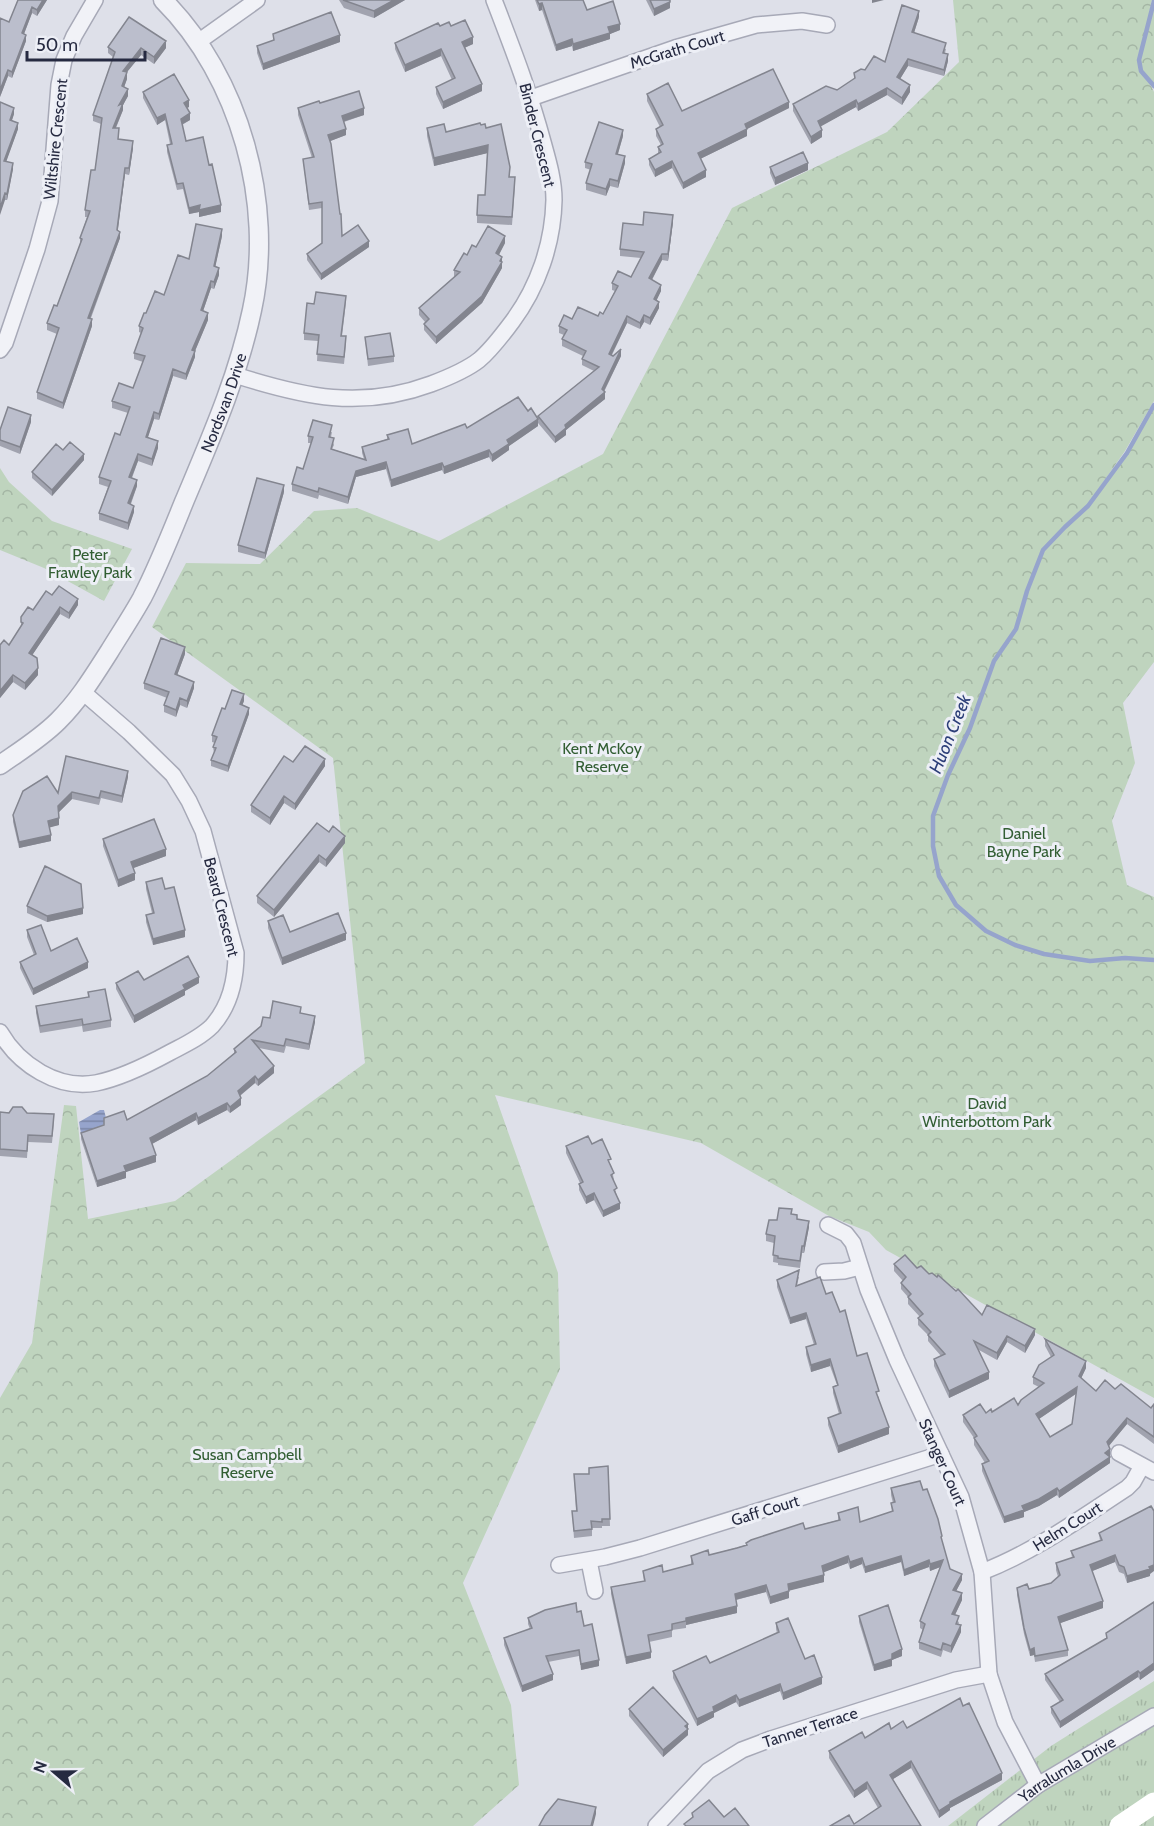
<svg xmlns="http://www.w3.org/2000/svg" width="1154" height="1826" viewBox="0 0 1154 1826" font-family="Cabin,sans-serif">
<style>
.grass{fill:url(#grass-tufts)}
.park{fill:url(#park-crowns)}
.water{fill:url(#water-rules)}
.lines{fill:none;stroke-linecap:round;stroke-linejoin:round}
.stream{stroke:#96a4cc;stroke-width:4.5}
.minor-casing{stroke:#a7a9b7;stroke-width:18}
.tertiary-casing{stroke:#a7a9b7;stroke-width:21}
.minor{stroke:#f1f2f7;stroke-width:15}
.tertiary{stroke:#f1f2f7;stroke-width:18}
.secondary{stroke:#fff;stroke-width:21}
.wall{fill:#a1a3af;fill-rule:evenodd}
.shaded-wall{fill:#83858f}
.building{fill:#bbbecc;stroke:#83858f;stroke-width:1.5;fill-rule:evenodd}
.labels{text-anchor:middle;stroke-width:6;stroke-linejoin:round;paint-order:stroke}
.street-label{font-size:16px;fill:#262a41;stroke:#edeff6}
.park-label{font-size:16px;fill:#325e33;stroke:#edeff6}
.water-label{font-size:18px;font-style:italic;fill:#2c3e78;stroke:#edeff6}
</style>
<defs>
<pattern id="grass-tufts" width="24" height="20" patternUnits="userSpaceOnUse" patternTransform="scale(1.5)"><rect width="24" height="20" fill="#bfd4be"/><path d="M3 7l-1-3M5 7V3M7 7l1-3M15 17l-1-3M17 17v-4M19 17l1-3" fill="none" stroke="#a4b6a4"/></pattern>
<pattern id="park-crowns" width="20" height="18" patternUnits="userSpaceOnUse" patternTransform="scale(1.5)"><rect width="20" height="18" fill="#bfd4be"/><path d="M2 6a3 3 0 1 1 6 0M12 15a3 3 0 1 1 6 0" fill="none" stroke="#a4b6a4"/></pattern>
<pattern id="water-rules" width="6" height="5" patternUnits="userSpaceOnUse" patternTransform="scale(1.5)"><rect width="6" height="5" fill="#96a4cc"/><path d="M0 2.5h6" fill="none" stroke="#7a86a7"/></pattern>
</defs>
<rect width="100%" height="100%" fill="#dee0e9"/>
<path class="grass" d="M1154,1681V1826H948L1051,1746Z"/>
<path class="park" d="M953,0H1152L1140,56L1154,1V86L1141,71L1138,61C1140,79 1149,78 1154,92V401L1125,451L1088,504L1080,512L1088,506L1127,453L1154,405V662L1123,703L1135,763L1112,821L1127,885L1154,897V1398L886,1250L869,1232L829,1216L701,1143L495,1095L558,1273L560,1369L463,1583L511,1705L519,1785L473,1826H0V1398L32,1343L64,1105L76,1106L88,1219L175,1201L365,1063L333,758L152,627L186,563L260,564L314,511L357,508L439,541L603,454L732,208L887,132L959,62Z
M0,468L9,482L52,521L132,549L104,601L44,568L0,550Z"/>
<path class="water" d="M100,1110H104L107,1122L91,1133L81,1134L79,1122Z"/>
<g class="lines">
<path class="stream" d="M1154,1L1139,60L1141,71L1154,86
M1154,405L1127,453L1088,506L1065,527L1043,550L1027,591L1016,629L994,661L970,728L948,775L933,816V846L939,876L956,905L986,931L1015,945L1044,954L1090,961L1125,958L1154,960"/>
<g class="minor-casing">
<g id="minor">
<path d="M198,42L257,0"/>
<path d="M531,98L675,48L756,25L802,21L827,25"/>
<path d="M0,350L5,343L37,249L50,201L59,85L64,60L74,36L95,0"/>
<path d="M235,375C304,397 361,410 431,384C447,378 465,371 479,360C492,349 502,335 512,322C538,287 553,244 554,200C554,180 548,160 543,142C530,93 512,47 494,0"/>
<path d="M0,1032C19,1065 58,1090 96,1083C121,1078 147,1065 169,1053C184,1045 200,1038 212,1026C230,1006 236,979 236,953L203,831L189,801L173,775L129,732L84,693"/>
<path d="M828,1225L846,1234L853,1243L868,1290L897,1360L961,1497L982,1572L989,1674L1005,1722L1038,1785"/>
<path d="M824,1272L844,1271L860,1267"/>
<path d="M1119,1453L1154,1472"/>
<path d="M589,1561L595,1591"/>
<path d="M559,1565L605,1557L640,1548L941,1454"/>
<path d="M982,1572C1034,1552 1081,1518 1127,1488L1133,1482L1142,1466"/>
<path d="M656,1826L708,1771L742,1750L771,1739L956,1680L989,1674"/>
<path id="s1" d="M985,1826L1038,1785L1154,1716"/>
</g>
</g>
<g class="tertiary-casing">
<g id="tertiary">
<path id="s2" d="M0,765C20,751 41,738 58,721C79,700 93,677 109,652C120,634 132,616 142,598C158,567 171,534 184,502C210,440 238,377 252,310C275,204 240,77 163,0"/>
</g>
</g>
<use href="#minor" class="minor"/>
<use href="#tertiary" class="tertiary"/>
<path class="secondary" d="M1120,1826L1154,1803"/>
</g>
<path class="wall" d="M47,0L37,16L32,13L24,34L26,41L12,78L8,76L0,97L9,22L17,2Z
M339,0H405L374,18L344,8Z
M535,0H583L587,10L620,30L610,34V39L573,51L572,46L556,51L542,10L539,11Z
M646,0H670V8L654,16Z
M919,17L914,33L946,49L945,53L948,61L944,76L908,66L900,79L910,92L902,105L887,95L858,111L856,107L820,126L822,137L811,144L793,111V104L837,90L854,79V73L885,62Z
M440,26H451L473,44L464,48L482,91L443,109L436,94V87L452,80L441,56L405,72L395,49V43Z
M340,42L263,70L257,53V46Z
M108,47L166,48L154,64L141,55L127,72V79L124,87L128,96L123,105V110L116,128L119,135L118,139L133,148L129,175L125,174L117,231L120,238L91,318L92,326L63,409L37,399V392L57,334L47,330V323L57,306L80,245V238L87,217H85V210L95,170L101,124L93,121V115L113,57L108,53Z
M143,92L189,107L187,108L190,120L182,125L186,141L209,165L221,212L199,217V212L189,214L183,189L177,190L167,152V145L170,144L165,120L157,125L143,98Z
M647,94L682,111L789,108L747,129V136L700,159L706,177L683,189L672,168L655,177L649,165V159L658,154V147L661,145L656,136V129L660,127L647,101Z
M0,102L14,114L12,120L18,129L6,161L13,169L7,200H5Z
M320,103L364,115L344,122L346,135L330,141L342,236L369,247L321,280L307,260V254L322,243V208L309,210L303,159L312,158L298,115V108Z
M481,125L486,128L510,177L515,185L512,225L477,223V215L485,195L487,153L434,166L427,136V128L446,132Z
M623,136L618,154L625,163L618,188L610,186L606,196L586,190V183L591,170L585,168V162Z
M770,167L808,170L775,185L770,173Z
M673,222L668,261L662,260L652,280L661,291L656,300L659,308L650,325L644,322L640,329L627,323L612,355L621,356L604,392L605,399L566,430V435L555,443L538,423V416L594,371L582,365V359L583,356L562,346V339L564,335L559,333V326L572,319L598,316L603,314L615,291L612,290V283L631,277L641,258L620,256V249L643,225Z
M222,236L215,267L219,275L214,289L211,288L203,311L208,320L195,351V357L186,380L173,376L159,420L154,419L148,437L158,448L152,466L138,461L132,478L137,486L131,504L134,512L128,530L99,520V513L108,487L99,484V477L120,435L128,413L112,408V401L133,388L143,362L134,359V353L141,333L139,332V326L146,313L164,295L189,259Z
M505,243L499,255L502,257V268L482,303L436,344L424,330V324L425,322L419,315V308L454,277V270L467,255L476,247Z
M346,302L342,336L346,343L344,364L317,361L318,341L304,340V333L314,304Z
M365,337L394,356V362L368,366Z
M31,422L20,454L0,446V430Z
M538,426L509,446V450L492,462L489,457L444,474L442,470L391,487L386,469L356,477L348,504L319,495L318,499L292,491V484L303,469L311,443H308V436L332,432L331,437L334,445L332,449L364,459L362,453V447L387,439V435L412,444L467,428Z
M63,450L84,460L52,496L32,478V472Z
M284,492L265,559L238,552V545Z
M52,595L78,605L69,619L60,614L32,655L38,675L25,690L13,682L0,698V645H9L21,627V617L33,610Z
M185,654L177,675L194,688L187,708L180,705L176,717L164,712V705L167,698L144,689V683Z
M244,701L242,705L249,714L228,772L211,766V760L214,753L213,747L215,743L212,742V735L225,709Z
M293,762L325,766L295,810L284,803L270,825L251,812V805Z
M128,777L122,803L101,798L99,805L72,799L59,812V825L49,827L51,841L19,848L13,822V815L58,793Z
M329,832L345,843L326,867L319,862L274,917L257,903V896Z
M103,839L166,856L133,868L135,880L118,887L103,846Z
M146,882L165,889L185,937L153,945L146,922V915L152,913L146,889Z
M27,906L83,914L47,922L27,913Z
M268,921L290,932L346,940L282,965L268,928Z
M27,930L51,951L88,968L33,995L20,968V962L34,955L27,937Z
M144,980L199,983L185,991V995L134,1023L116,989V983Z
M88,992L111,1020V1027L83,1032L82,1026L40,1033L36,1013V1006L88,997Z
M301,1013L315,1022L309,1050L286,1046L284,1053L259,1048L274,1073L258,1086L255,1083L240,1096L241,1105L230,1113L227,1110L198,1125L196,1120L152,1144L156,1162L126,1172V1178L97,1187L81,1139V1133L127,1120L207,1076L234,1054V1049L270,1018Z
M0,1112L27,1113L54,1121L52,1143L28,1142L27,1158L0,1156Z
M592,1144L611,1165L614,1180H613L620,1209L603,1217L594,1200L586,1204L579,1190V1184L580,1183L566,1153V1146Z
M792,1214L797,1219L809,1227L804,1253H802L800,1268L778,1265V1263L773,1262L774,1243L766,1241V1234L777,1220Z
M894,1264L917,1268L929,1274L982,1315L1035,1335L1025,1353L1007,1342L997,1360L979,1350L989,1379L949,1398L934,1366V1359L941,1356L928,1341V1335L918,1325V1318L920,1317L908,1304V1297L901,1289V1283L903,1281L894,1271Z
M799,1277L797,1285L826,1294L840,1312L857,1356L879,1398H878L889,1434L838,1453L828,1425V1418L839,1414L833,1393V1387L837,1385L830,1366L811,1372L806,1354V1347L814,1345L806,1319L790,1324L777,1287V1280Z
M1045,1339L1086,1368L1081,1378L1096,1391L1115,1389L1151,1408L1154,1404V1444L1127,1424L1109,1446L1110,1463L1059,1498L1057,1495L1039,1506L1024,1512V1517L1004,1523L982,1471V1464L985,1463L974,1445V1438L963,1422V1415L992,1412L1018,1405L1039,1387L1033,1384V1377L1051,1357L1045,1346ZM1076,1394L1072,1424L1050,1437L1039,1419Z
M608,1466L610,1526H602V1528H592V1536L574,1538L572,1511H576L574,1474H589V1468Z
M891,1488L942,1542L950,1569L962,1580L956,1591L962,1600L955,1615L959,1623L958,1625L961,1632L951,1653L943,1650L941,1657L919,1649V1642L923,1630L920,1628V1621L940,1567L930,1571L929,1567L904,1576L901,1562L865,1573L862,1564L850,1569L848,1563L823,1572L824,1582L789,1590V1598L770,1604L766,1592L736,1600L737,1613L686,1625V1628L672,1630V1637L649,1642L651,1658L626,1664L611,1594V1587L644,1582L643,1571L663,1572L691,1565V1556L709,1555L838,1520V1513L860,1522L892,1512L891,1503H893L891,1495Z
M1153,1511L1150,1576L1127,1583L1124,1574L1119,1572L1115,1562L1092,1571L1103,1608L1060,1623L1068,1650V1656L1035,1662L1034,1655L1030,1656L1024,1634L1017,1595V1588L1029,1589L1051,1583L1058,1577L1056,1570V1563L1072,1558L1071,1551L1100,1541L1099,1533Z
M1154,1602V1670L1140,1680L1138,1677L1060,1728L1051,1713V1707L1060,1702L1045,1680V1674L1106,1639V1633Z
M577,1612L584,1626L599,1666L581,1670L579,1656L548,1662L553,1680L522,1692L504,1645V1638L530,1629L528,1624V1618Z
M859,1616L902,1656L892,1660V1666L874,1671L859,1622Z
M776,1623L805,1659L822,1684L783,1700L780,1691L739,1707L736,1702L714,1713V1717L697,1726L673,1678V1671L710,1663L777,1633L776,1629Z
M629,1709L688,1724V1735L663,1757L629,1716Z
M907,1728L1002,1780L950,1808V1810L939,1818L911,1768L893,1779L921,1826L854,1824L878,1808L867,1789L854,1798L829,1758V1751L891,1729Z"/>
<path class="shaded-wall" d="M43,0H47L37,16V10Z
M394,0H405L374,18V11Z
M872,0H884L872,3Z
M670,2V8L654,16V9Z
M542,3V10L539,11V4Z
M32,7V13L22,39V33Z
M919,11V17L912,39V32Z
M620,24V30L610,34V39L573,51V44L608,27Z
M26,35V41L12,78V72Z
M340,35V42L263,70V64Z
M473,37V44L462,49V42Z
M572,39V46L556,51V45Z
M166,41V48L154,64V57Z
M141,48V55L127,72V79L122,93L123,71Z
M441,49V56L405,72V65Z
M948,54V61L944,76V70Z
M908,59V66L897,84V77Z
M8,70V76L0,97V90Z
M482,84V91L443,109V102Z
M910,85V92L902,105V98Z
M887,88V95L858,111V104Z
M128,89V96L123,105V110L113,134V128L119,105Z
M189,100V107L184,109V103Z
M856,100V107L818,128V121Z
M789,102V108L745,130V124Z
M14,108V114L10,126V120Z
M364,108V115L342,122V116Z
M190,113V120L181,125V119Z
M165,114V120L157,125V118Z
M18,123V129L4,168V161Z
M346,129V135L328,142V135Z
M747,129V136L698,160V153Z
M623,130V136L616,160V154Z
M822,130V137L811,144V137Z
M133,141V148L129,175V168Z
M488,145V153L434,166V158Z
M625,156V163L618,188V181Z
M672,161V168L655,177V170Z
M13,163V169L7,200V194Z
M808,163V170L775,185V178Z
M125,168V174L117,237V230Z
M706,170V177L683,189V183Z
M610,179V186L606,196V189Z
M5,193V200L0,215V208Z
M200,205H221V212L199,217V212L189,214V208Z
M673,215V222L668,261V254Z
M222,229V236L214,273V266Z
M120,232V238L88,324V318Z
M505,236V243L496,260V253Z
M369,241V247L321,280V274Z
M662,254V260L649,285V278Z
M502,257V268L482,303L436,344V337Z
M219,268V275L214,289V282Z
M211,281V288L201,317V310Z
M661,285V291L654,306V299Z
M659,302V308L650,325V318Z
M208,313V320L195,351V357L186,380V374L192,350Z
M644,315V322L640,329V323Z
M627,316V323L609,360V354Z
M92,319V326L63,409V403Z
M621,349V356L603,393L605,392V399L566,430V435L555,443V437L565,425L602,389Z
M173,369V376L159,420V414Z
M154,412V419L146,443V437Z
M31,415V422L20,454V447Z
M538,419V426L509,446V450L492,462V455L507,440Z
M158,441V448L152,466V459Z
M489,450V457L444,474V467Z
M84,454V460L52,496V490Z
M138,454V461L129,484V477Z
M386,462V469L356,477L348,504V497L356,471Z
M442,463V470L391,487V480Z
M137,480V486L128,510V503Z
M284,485V492L265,559V553Z
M134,506V512L128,530V523Z
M78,599V605L69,619V613Z
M60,607V614L29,660V653Z
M185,647V654L175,681V674Z
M38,668V675L25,690V683Z
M13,675V682L0,698V691Z
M194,682V688L187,708V701Z
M244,694V701L240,711V704Z
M180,698V705L176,717V710Z
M249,708V714L228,772V766Z
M325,759V766L295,810V804Z
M128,771V777L122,803V796Z
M72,792V799L58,813V806Z
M284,796V803L270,825V818Z
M59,818V825L48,828V821Z
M51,835V841L19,848V842Z
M345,836V843L326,867V860Z
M166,849V856L131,869V862Z
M319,855V862L274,917V910Z
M135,873V880L118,887V880Z
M83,908V914L47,922V916Z
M185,930V937L153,945V939Z
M346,933V940L282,965V958Z
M88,962V968L33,995V989Z
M199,977V983L185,991V995L134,1023V1016L183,985Z
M315,1016V1022L309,1050V1044Z
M274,1066V1073L258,1086V1080Z
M255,1076V1083L238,1097V1091Z
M241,1098V1105L230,1113V1107Z
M227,1103V1110L198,1125V1118Z
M196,1113V1120L150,1145V1138Z
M156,1155V1162L126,1172V1178L97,1187V1181L124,1166Z
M594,1193V1200L586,1204V1197Z
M620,1203V1209L603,1217V1211Z
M809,1221V1227L804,1253V1246Z
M806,1313V1319L790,1324V1318Z
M1035,1329V1335L1025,1353V1346Z
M1007,1336V1342L997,1360V1353Z
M830,1359V1366L811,1372V1365Z
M1086,1361V1368L1079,1383V1376Z
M989,1372V1379L949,1398V1391Z
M1077,1387V1393L1036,1421V1414Z
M1127,1418V1424L1107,1448V1442Z
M889,1427V1434L838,1453V1446Z
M1110,1449V1456L1105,1460V1453Z
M1110,1457V1463L1059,1498V1491Z
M1057,1488V1495L1039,1506L1024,1512V1517L1004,1523V1517L1022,1506Z
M1115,1555V1562L1090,1572V1565Z
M848,1556V1563L822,1573V1566Z
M901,1556V1562L865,1573V1567Z
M862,1558V1564L850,1569V1562Z
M929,1560V1567L904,1576V1570Z
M943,1560V1566L930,1571V1564Z
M1154,1565V1571L1150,1574V1576L1127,1583V1576Z
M962,1574V1580L953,1597V1590Z
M824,1575V1582L788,1591V1584Z
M766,1585V1592L735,1600V1594Z
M789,1591V1598L770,1604V1597Z
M962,1593V1600L952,1621V1614Z
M1103,1601V1608L1058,1624V1617Z
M737,1606V1613L686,1625V1618Z
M961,1625V1632L951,1653V1646Z
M1034,1648V1655L1030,1656V1650Z
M902,1649V1656L892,1660V1654Z
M651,1652V1658L626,1664V1657Z
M892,1659V1666L874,1671V1665Z
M599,1660V1666L581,1670V1664Z
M1154,1663V1670L1140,1680V1673Z
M1138,1671V1677L1060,1728V1722Z
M553,1674V1680L522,1692V1686Z
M822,1677V1684L783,1700V1693Z
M780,1684V1691L739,1707V1700Z
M736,1695V1702L714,1713V1717L697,1726V1719L713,1707Z
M688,1724V1735L663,1757V1750L685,1726Z
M911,1761V1768L890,1781V1775Z
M1002,1773V1780L950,1808V1810L939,1818V1811L950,1802Z
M867,1782V1789L854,1798V1791Z
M596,1807V1814L593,1826H591Z"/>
<path class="building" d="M18,0H43L37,10L32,7L22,33L26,35L12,72L8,70L0,90V18L9,22Z
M343,0H394L374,11Z
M537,0H583L587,10L613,1L620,24L608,27L610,33L573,44L572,39L556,45L542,3L539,4Z
M650,0H670V2L654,9Z
M902,5L919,11L912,32L946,43L943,53L948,54L944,70L908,59L897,77L910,85L902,98L887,88L858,104L856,100L818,121L822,130L811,137L793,104L826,86L837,90L855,78L854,73L861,69L865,70L874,56L885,62Z
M331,12L340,35L263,64L257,46L274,40L273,34Z
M129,17L166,41L154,57L141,48L123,71L127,72L122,86L128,89L119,105L123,103L113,128H119L118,139L133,141L129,168H125L117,230L120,232L88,318L92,319L63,403L37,392L59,328L47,323L54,305L57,306L82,239L80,238L90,211L85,210L91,170H95L102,118L93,115L115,52L108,47Z
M465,20L473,37L462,42L482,84L443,102L436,87L455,78L441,49L405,65L395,43L438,23L440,26L449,22L451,26Z
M773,69L789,102L745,124L747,129L698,153L706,170L683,183L672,161L655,170L649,159L661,152L658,147L663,144L656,129L663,125L647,94L668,83L682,111Z
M174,74L189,100L184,103L190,113L181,119L186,141L203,137L209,165L212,164L221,205L199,210L200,205L189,208L183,183L177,184L167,145L172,144L165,114L157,118L143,92Z
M359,91L364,108L342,116L346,129L328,135L331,144L340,214H341L342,236L358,225L369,241L321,274L307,254L322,243V202L309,204L303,159L314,157L298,108L319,101L320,103Z
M0,102L14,108L10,120L18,123L4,161L13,163L7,194L5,193L0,208Z
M599,122L623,130L616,154L625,156L618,181L610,179L606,189L586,183L592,164L585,162Z
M480,123L481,125L485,124L486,128L501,124L510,167L509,177H515L512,217L477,215L478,195H485L488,145L434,158L427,128L444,124L446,132Z
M803,152L808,163L775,178L770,167Z
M644,212L673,215L668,254H662L649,278L661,285L654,299L659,302L650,318L644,315L640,323L627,316L609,354L613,356L621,349L602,389L605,392L565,425L566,428L555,437L538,416L599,367L582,359L586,351L562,339L567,330L559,326L564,315L572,319L578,307L598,316L600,312L603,314L618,286L612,283L618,271L631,277L644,252L620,249L623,223L643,225Z
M196,224L222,229L214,266L219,268L214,282L211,281L201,310L208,313L192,350L195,351L186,374L173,369L159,414L154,412L146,437L158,441L152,459L138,454L129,477L137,480L128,503L134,506L128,523L99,513L111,481L99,477L115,433L120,435L130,407L112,401L119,383L133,388L145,356L134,353L143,328L139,326L144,313H146L155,291L164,295L178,255L189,259Z
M488,226L505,236L496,253L502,257L500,261L502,262L482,296L436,337L424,324L429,319L419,308L460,272L454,270L464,253L467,255L472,245L476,247Z
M316,292L346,296L341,336H346L344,357L317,354L319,335L304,333L307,303L314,304Z
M390,333L394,356L368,359L365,337Z
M518,397L528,411L531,408L538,419L507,440L509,444L492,455L489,450L444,467L442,463L391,480L386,462L356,471L348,497L319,488L318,492L292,484L297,467L303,469L313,437L308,436L313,420L332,425L329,437L334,438L331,449L366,460L362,447L389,439L387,435L408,429L412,444L465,424L467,428Z
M8,407L31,415L20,447L0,440V430Z
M70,442L84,454L52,490L32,472L56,444L63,450Z
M257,478L284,485L265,553L238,545Z
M59,586L78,599L69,613L60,607L29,653L37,658L38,668L25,683L13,675L0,691V645L4,640L9,645L23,623L21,622V617L28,607L33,610L46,591L52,595Z
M161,638L185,647L175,674L194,682L187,701L180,698L176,710L164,705L169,692L144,683Z
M232,690L244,694L240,704L249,708L228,766L211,760L216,748L213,747L217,737L212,735L222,708L225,709Z
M305,746L325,759L295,804L284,796L270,818L251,805L284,756L293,762Z
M66,756L128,771L122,796L101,791L99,798L72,792L58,806L59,818L48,821L51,835L19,842L13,815L23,791L47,776L58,793Z
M154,819L166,849L131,862L135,873L118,880L103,839Z
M317,823L329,832L333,826L345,836L326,860L319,855L274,910L257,896Z
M45,866L81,884L83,908L47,916L27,906Z
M162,878L165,889L174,887L185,930L153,939L146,915L154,913L146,882Z
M338,913L346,933L282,958L268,921L283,915L290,932Z
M41,925L51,951L77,938L88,962L33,989L20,962L36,954L27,930Z
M188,956L199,977L183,985L185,989L134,1016L116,983L138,971L144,980Z
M105,989L111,1020L83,1025L82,1019L40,1026L36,1006L89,997L88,992Z
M273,1001L301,1007L300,1013L315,1016L309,1044L286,1039L284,1046L252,1040L274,1066L258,1080L255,1076L238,1091L241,1098L230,1107L227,1103L198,1118L196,1113L150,1138L156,1155L124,1166L126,1171L97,1181L81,1133L104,1125V1118L124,1111L127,1120L207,1076L236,1052L234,1049L261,1026L263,1017L270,1018Z
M13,1107H22L27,1113L54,1114L52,1136L28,1135L27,1151L0,1149V1112L9,1113Z
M588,1136L592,1144L602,1139L611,1159L608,1160L614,1173L611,1175L617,1188L614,1190L620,1203L603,1211L594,1193L586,1197L579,1184L583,1182L566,1146Z
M779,1208L792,1209L791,1214L797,1215V1219L809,1221L804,1246H802L800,1261L778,1258V1256L773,1255L775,1236L766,1234L769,1220H777Z
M905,1255L917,1268L921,1266L929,1274L932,1273L937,1277L938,1275L956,1291L958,1289L982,1315L987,1305L1035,1329L1025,1346L1007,1336L997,1353L974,1341L989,1372L949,1391L934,1359L945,1354L928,1335L931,1332L918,1318L923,1314L908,1297L911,1294L901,1283L906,1277L894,1264Z
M799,1270L796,1286L820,1277L826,1294L832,1292L840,1312L845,1310L857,1356L867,1353L879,1391L876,1392L889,1427L838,1446L828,1418L841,1413L833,1387L838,1385L830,1359L811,1365L806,1347L816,1344L806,1313L790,1318L777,1280Z
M1045,1339L1086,1361L1079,1376L1096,1391L1105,1380L1115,1389L1121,1384L1151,1408L1154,1404V1437L1127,1418L1107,1442L1110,1449L1105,1453L1110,1457L1059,1491L1057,1488L1039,1499L1022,1506L1024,1510L1004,1517L982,1464L989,1461L974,1438L977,1436L963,1415L980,1404L986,1413L991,1409L992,1412L1014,1398L1018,1405L1021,1400L1044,1383L1033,1377L1039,1365L1054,1355ZM1077,1387L1072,1424L1050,1437L1036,1414Z
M608,1466L610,1519H602V1522L591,1521L592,1529L574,1531L572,1511H577L574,1474H589V1468Z
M920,1481L923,1490L927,1489L938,1519L942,1536L941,1537L950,1569L962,1574L953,1590L962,1593L952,1614L959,1616L956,1624L961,1625L951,1646L943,1643L941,1650L919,1642L925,1624L920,1621L943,1560L930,1564L929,1560L904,1570L901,1556L865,1567L862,1558L850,1562L848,1556L822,1566L824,1575L788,1584L789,1591L770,1597L766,1585L735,1594L737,1606L686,1618V1621L672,1624V1630L648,1635L651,1652L626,1657L611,1587L645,1581L643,1571L662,1565L663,1572L693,1564L691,1556L708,1550L709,1555L737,1548L747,1545L746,1543L751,1540L803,1523L805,1529L840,1520L838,1513L858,1507L860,1522L893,1511L891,1503L895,1502L891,1488Z
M1151,1506L1154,1511V1565L1149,1567L1150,1569L1127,1576L1124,1567L1119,1565L1115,1555L1090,1565L1103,1601L1058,1617L1068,1650L1035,1656L1034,1648L1030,1650L1024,1628L1017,1588L1027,1584L1029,1589L1051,1583L1060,1575L1056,1563L1074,1557L1071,1551L1102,1540L1099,1533Z
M1154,1602V1663L1140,1673L1138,1671L1060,1722L1051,1707L1063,1700L1045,1674L1107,1638L1106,1633Z
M576,1603L577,1612L581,1611L584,1626L592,1624L599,1660L581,1664L579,1650L546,1656L553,1674L522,1686L504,1638L532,1628L528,1618L545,1610Z
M888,1605L902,1649L892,1654V1659L874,1665L859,1616Z
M788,1618L805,1659L814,1655L822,1677L783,1693L780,1684L739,1700L736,1695L713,1707L714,1711L697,1719L673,1671L706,1656L710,1663L779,1632L776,1623Z
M653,1687L688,1724L685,1726L688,1729L663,1750L629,1709Z
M960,1698L963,1706L969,1703L1002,1773L950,1802V1804L939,1811L911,1761L890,1775L921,1826H830L849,1815L854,1824L881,1806L867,1782L854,1791L829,1751L862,1732L865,1738L889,1723L891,1729L903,1721L907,1728Z
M558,1799L596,1807L591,1826H539L545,1815Z
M709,1800L724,1817L735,1808L749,1826H686L684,1824L693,1817L692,1813Z"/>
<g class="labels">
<g class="street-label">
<text transform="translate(677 49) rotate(-17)" y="6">McGrath Court</text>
<text transform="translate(538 135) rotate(76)" y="6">Binder Crescent</text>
<text transform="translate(55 139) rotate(-84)" y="6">Wiltshire Crescent</text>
<text dy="6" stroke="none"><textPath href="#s2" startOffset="434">Nordsvan Drive</textPath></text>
<text transform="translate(222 907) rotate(76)" y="6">Beard Crescent</text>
<text transform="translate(943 1462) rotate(66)" y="6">Stanger Court</text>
<text transform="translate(765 1510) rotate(-17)" y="6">Gaff Court</text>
<text transform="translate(1067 1526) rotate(-32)" y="6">Helm Court</text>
<text transform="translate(810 1727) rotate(-18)" y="6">Tanner Terrace</text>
<text dy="6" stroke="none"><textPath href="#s1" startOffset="100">Yarralumla Drive</textPath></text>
</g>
<g class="park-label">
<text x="90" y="560">Peter<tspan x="90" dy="18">Frawley Park</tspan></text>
<text x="602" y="754">Kent McKoy<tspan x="602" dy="18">Reserve</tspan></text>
<text x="1024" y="839">Daniel<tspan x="1024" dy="18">Bayne Park</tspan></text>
<text x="987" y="1109">David<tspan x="987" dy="18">Winterbottom Park</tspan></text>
<text x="247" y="1460">Susan Campbell<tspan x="247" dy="18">Reserve</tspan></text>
</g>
<g class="water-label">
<text transform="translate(950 734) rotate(-68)" y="6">Huon Creek</text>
</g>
</g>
<g transform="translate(54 1772) rotate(290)" stroke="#edeff6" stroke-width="4.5" paint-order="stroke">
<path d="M0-4.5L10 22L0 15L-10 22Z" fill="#262a41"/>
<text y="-9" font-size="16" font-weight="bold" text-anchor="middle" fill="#262a41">N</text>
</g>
<path d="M27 51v9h118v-9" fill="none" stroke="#262a41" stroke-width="3"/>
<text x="36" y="51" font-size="18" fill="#262a41" stroke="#edeff6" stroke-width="4.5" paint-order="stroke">50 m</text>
</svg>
